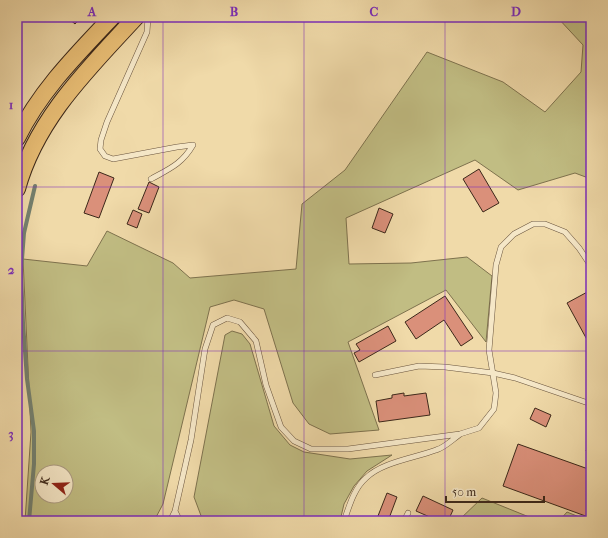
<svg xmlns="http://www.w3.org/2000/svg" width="608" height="538" viewBox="0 0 608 538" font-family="'IM FELL French Canon',serif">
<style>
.green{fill:#c1bd83;stroke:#7e724e;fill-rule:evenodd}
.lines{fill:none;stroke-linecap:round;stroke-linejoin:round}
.stream{stroke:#74806f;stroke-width:4}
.building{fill:#da907a;stroke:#3c281a}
.service-casing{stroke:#69543e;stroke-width:6}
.primary-casing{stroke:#3c281a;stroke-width:18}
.service{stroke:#f5e7c7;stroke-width:5}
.primary{stroke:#e8bd74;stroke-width:16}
.grid{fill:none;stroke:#7b2cbf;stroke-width:1;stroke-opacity:0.55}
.neatline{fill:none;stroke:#7b2cbf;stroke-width:1.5}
.grid-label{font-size:13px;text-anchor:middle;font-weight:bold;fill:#7b2cbf}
</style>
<rect width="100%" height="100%" fill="#f0daa9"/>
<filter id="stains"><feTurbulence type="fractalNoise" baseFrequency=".005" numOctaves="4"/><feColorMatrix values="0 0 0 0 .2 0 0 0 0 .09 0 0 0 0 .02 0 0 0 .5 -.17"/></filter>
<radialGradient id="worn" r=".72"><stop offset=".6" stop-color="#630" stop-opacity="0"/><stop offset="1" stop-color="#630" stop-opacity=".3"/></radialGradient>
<path class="green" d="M557,17H591V179L575,173L518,190L475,160L346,218L349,264L411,263L467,257L492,276L486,342L446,290L348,342L379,430L330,434L309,424L293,403L264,309L234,300L210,307L163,504L154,521H25L31,432L23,259L87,266L107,231L173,263L190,278L296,269L302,204L345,170L427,52L503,82L545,112L581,72L583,45ZM42,472H66V496H42Z
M232,331L242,334L250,344L274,426L290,445L304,452L350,459L392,455L367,471L354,486L344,504L340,521H203L194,497L225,335Z
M482,498L539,521H458Z
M567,512L589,521H559Z"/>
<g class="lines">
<path class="stream" d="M29,521L34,464V431L27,379L23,323L21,272L24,233L35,186"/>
</g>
<path class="building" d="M67,17H81L75,24Z
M479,169L499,203L483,212L463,179Z
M99,172L114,178L99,218L84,213Z
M149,182L159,187L149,213L138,209Z
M379,208L393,214L385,233L372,228Z
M133,210L142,214L137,228L127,224Z
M591,290V347L567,303Z
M445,296L473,338L461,346L444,320L416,339L405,322Z
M388,326L396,341L359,362L354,353L360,350L356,344Z
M404,393V396L426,393L430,415L379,422L376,401L392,398V395Z
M535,408L551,415L546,427L530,419Z
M591,439V453L586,451Z
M518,444L591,470V518L503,486Z
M387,493L397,497L388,521H376Z
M423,496L453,510L448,521H439L416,511Z"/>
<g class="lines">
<g class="service-casing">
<path id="service" d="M148,17L147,32L107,122L101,140L100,149L105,156L113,159L177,147L193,145C182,164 169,169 151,179
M375,375L419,366L445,367L493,373L515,378L591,404
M175,511L180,521
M170,521L175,511L191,440L205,349L213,325L227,318L240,322L256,341L266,385L281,427L294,441L311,449H348L460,434L479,428L494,409L496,393L489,350L496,265L501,247L514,234L533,224H545L565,232L579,248L591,266
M344,521C349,507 354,488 366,478C382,462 415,458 436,450C444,448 452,440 459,435
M404,521L408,513"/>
</g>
<g class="primary-casing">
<path id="primary" d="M17,138C40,91 77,54 112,17
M17,189C36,119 89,68 136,17"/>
</g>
<use href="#service" class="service"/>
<use href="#primary" class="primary"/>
</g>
<path class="grid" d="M163,17V521M304,17V521M445,17V521M17,187H591M17,351H591"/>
<rect width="608" height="538" fill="none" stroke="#f0daa9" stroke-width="44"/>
<g transform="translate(54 484) rotate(289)"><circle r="19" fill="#f5e7c7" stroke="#ab9b82"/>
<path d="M0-3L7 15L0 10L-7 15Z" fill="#8f2418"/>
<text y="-6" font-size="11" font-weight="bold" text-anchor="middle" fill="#3c281a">K</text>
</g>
<path d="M446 496v6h98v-6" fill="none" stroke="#3c281a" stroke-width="2"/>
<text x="452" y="496" font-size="12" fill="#3c281a" stroke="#f5e7c7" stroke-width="3" paint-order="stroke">50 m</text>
<rect x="22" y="22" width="564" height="494" class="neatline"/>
<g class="grid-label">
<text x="92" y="16">A</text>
<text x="234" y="16">B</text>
<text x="374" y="16">C</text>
<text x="516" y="16">D</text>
<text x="11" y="109">1</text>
<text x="11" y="274">2</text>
<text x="11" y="438">3</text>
</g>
<rect width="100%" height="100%" filter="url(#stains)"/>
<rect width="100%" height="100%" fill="url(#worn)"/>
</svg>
